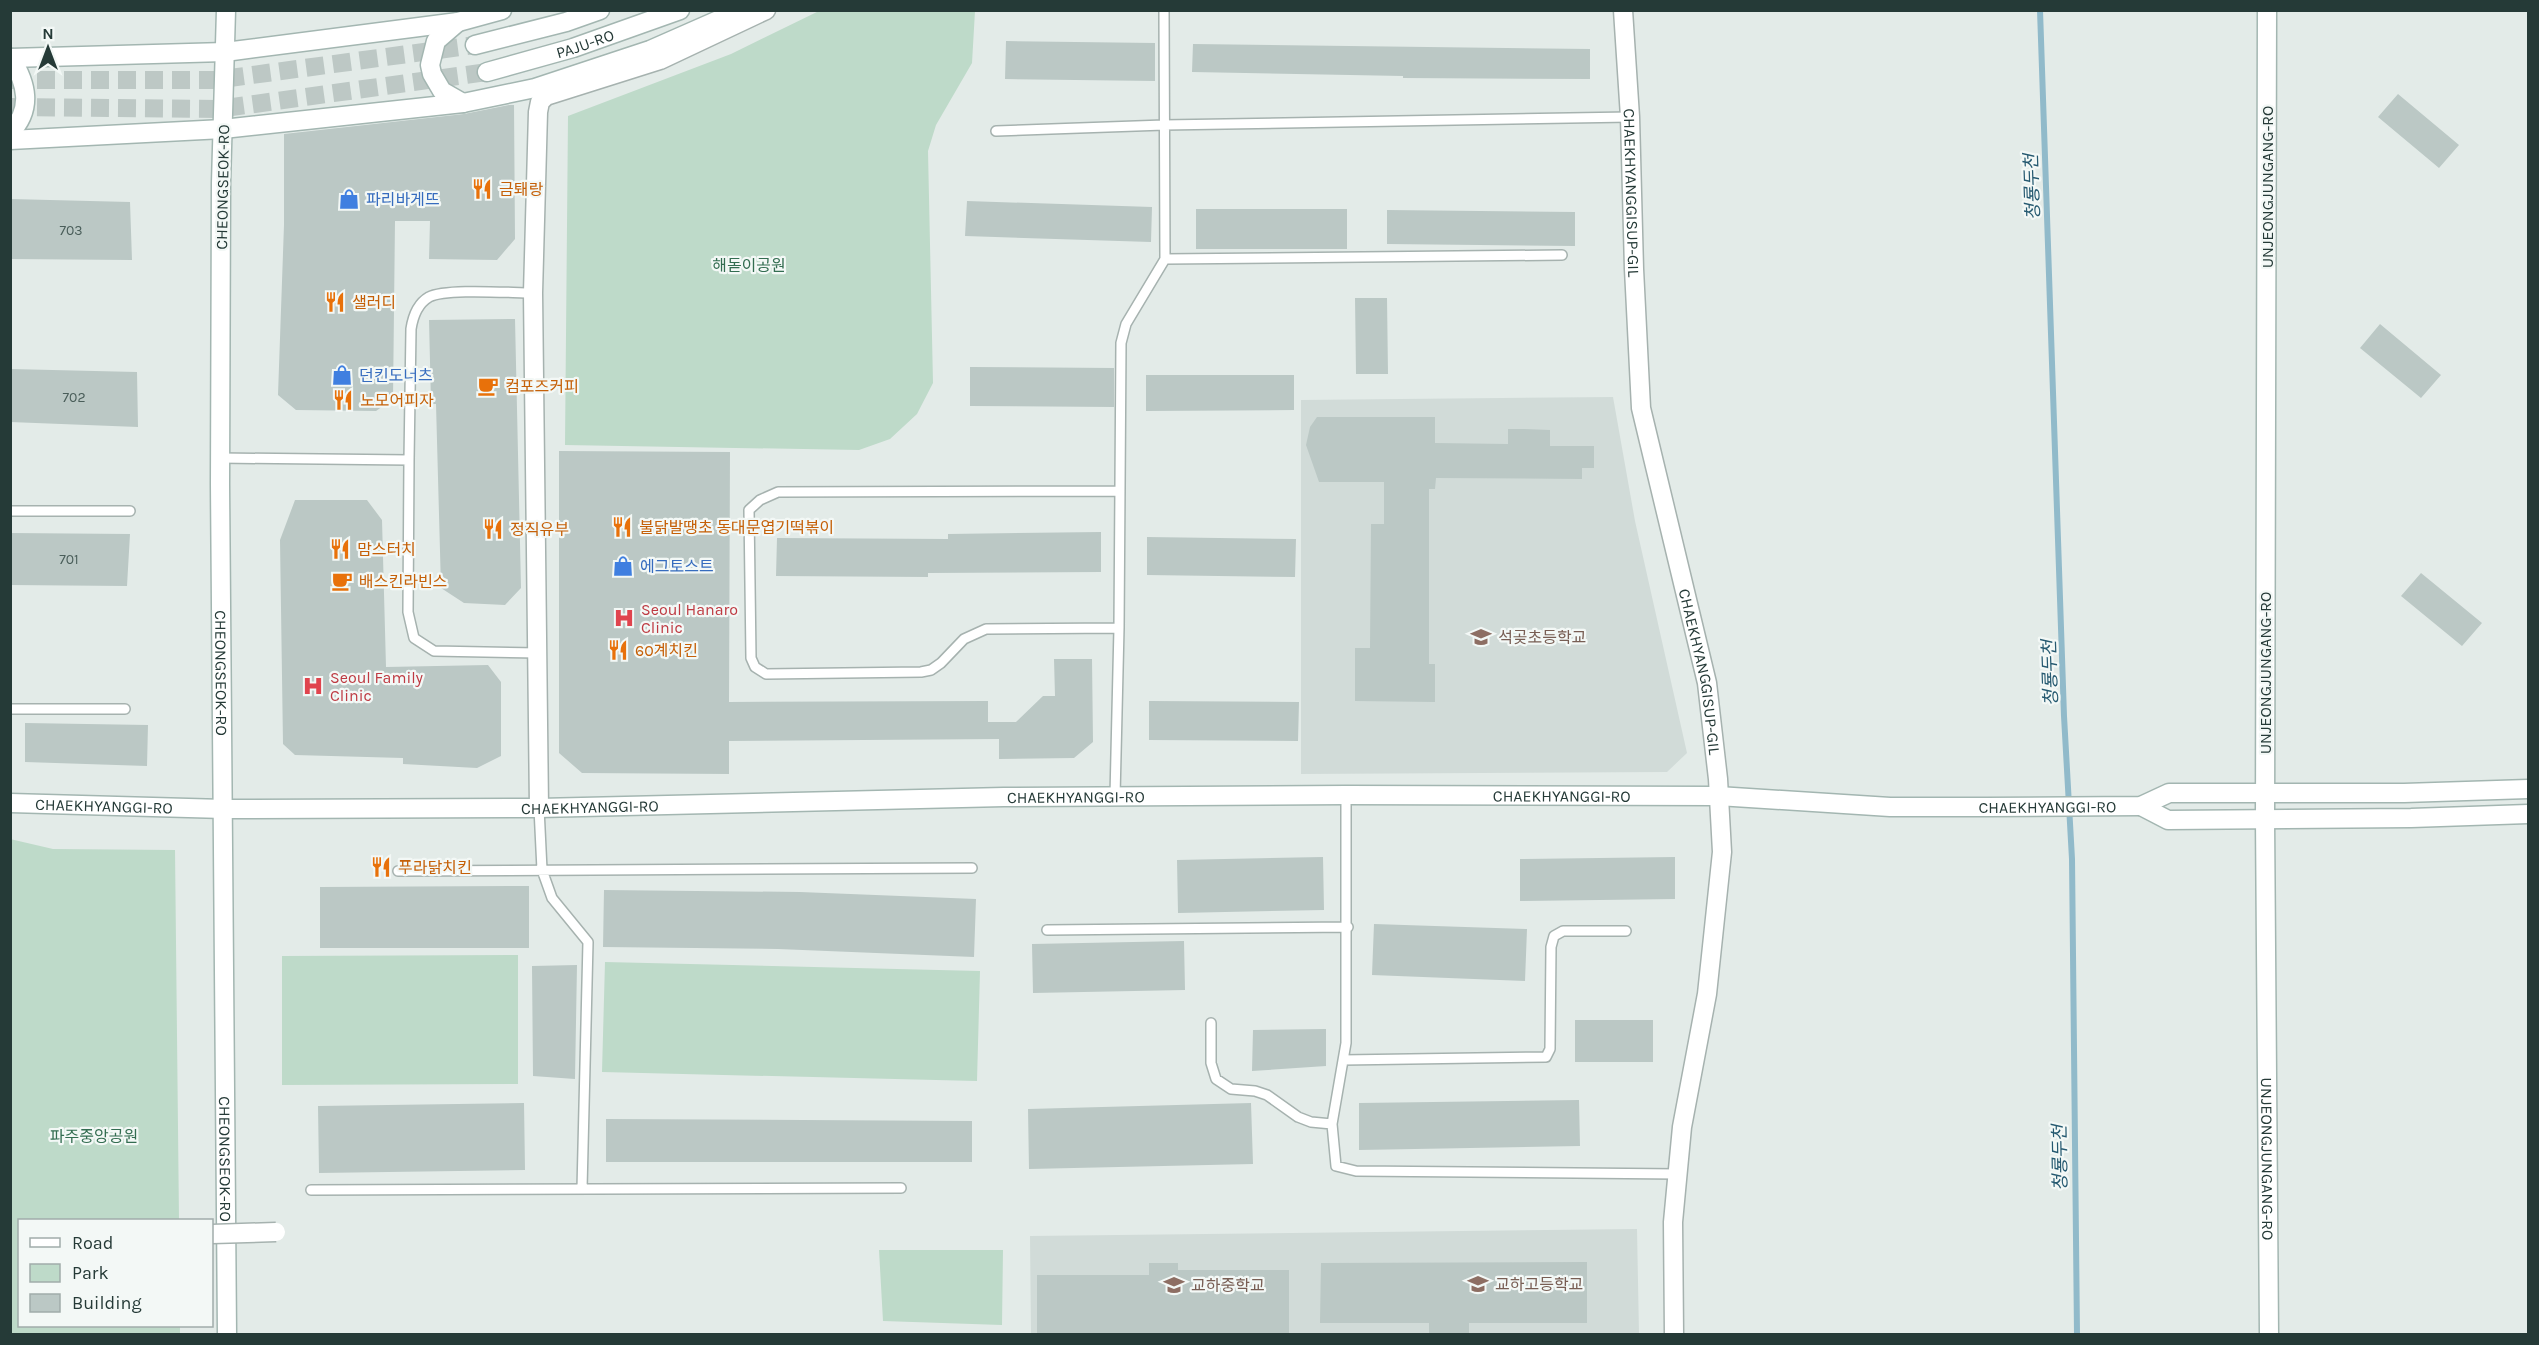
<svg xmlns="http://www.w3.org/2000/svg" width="2539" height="1345" viewBox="0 0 2539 1345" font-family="Karla,'Noto Sans KR',sans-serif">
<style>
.built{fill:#d1dbd8}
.green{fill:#bedac9}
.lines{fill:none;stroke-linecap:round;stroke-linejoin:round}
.stream{stroke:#91baca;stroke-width:6}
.building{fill:#bbc8c5}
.secondary-tunnel{stroke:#bdc8c5;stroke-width:18;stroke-dasharray:18 9;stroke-linecap:butt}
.lane-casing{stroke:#a6b2af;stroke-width:12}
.street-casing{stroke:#a6b2af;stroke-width:21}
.secondary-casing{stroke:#a3b6b1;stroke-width:21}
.lane{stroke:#fff;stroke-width:9}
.street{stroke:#fff;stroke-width:18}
.secondary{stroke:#fff;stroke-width:18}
.street-bridge-casing{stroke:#a6b2af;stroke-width:21;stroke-linecap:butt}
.street-bridge{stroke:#fff;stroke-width:18}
.labels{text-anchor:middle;stroke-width:4.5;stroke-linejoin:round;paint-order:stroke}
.number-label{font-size:14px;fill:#4a5e5a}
.street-label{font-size:16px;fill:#253a37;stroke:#f3f8f6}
.food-label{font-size:16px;fill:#c56008;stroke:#f3f8f6;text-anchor:start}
.shop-label{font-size:16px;fill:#366cbe;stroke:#f3f8f6;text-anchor:start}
.park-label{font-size:16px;fill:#336d51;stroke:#f3f8f6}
.health-label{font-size:16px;fill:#be3a42;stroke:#f3f8f6;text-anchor:start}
.education-label{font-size:16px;fill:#785e54;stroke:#f3f8f6;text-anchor:start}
.water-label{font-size:18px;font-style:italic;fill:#255970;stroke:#f3f8f6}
</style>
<rect width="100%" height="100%" fill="#e3ebe8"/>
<path class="built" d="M1613,397L1635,521L1687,753L1667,772L1301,774V400Z
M1637,1229L1639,1334H1031L1030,1236Z"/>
<path class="green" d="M821,10L975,11L972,63L936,125L928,151L933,383L917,414L890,439L859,450L565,445L568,116L731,54Z
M10,839L53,849L175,850L179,1220H20V1326H180V1334H11Z
M518,955V1084L282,1085V956Z
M605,962L980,971L977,1081L602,1072Z
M879,1250H1003L1002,1325L883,1321Z"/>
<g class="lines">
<path class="stream" d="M2040,10L2064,716L2072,859L2077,1334"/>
</g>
<path class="building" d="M1006,41L1155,43V81L1005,79Z
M1193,44L1590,49V79L1403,78V76L1192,72Z
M2398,94L2459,145L2439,168L2378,117Z
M509,105H514L515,239L497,260L429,259L430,221H395L393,399L376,411L296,410L278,395L284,225V134L464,114Z
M10,199L130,202L132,260L10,259Z
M967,201L1152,207L1151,242L965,236Z
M1196,209H1347V249H1196Z
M1387,210L1575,212V246L1387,244Z
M1355,298H1387L1388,374H1356Z
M515,319L521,588L505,605L464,603L441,588L436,404H431L429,320Z
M2380,324L2441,375L2421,398L2360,348Z
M970,367L1114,368V407L970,406Z
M10,369L137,372L138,427L10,422Z
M1146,375H1294V410L1146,411Z
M1317,417H1435V443L1508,444V429H1524L1550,430V446H1594V468H1582V479L1436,478L1435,489H1429V664H1435V702L1355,701V648H1370L1371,524H1384V482H1319L1306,445L1310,427Z
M559,451L730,452L729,702L988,701V722H1016L1043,696H1055L1054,659H1092L1093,742L1074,758L999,759V739L729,741V774L582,773L559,753Z
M295,500H367L382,520L386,667L488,665L501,682V756L477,768L403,764V758L295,755L283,744L280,540Z
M1101,532V572L928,573V577L776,576L777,538L948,539V534Z
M10,533L130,534L127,586L10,585Z
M1147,537L1296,539L1295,577L1147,575Z
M2421,573L2482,623L2462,646L2401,596Z
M1149,701L1299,702L1298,741L1149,740Z
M25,723L148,725L147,766L25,762Z
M1323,857L1324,910L1178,913L1177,860Z
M1675,857V899L1520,901V859Z
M529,886V948H320V887Z
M604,890L800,892L976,899L974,957L778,949L603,947Z
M1374,924L1527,929L1525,981L1372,975Z
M1184,941L1185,990L1033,993L1032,944Z
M577,965L575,1079L533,1076L532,966Z
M1575,1020H1653V1062H1575Z
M1326,1029V1066L1252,1071L1253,1030Z
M1579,1100L1580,1146L1359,1150V1103Z
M524,1103L525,1170L319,1173L318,1106Z
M1251,1103L1253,1164L1029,1169L1028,1109Z
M606,1119L972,1121V1162H606Z
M1587,1262V1323H1469V1335H1429V1323H1320L1321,1263Z
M1149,1263H1178V1270H1289V1335H1037V1275H1149Z"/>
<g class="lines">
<path class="secondary-tunnel" d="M10,80H215L475,45
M10,107L218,109L487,72"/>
<g class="lane-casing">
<path id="lane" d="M996,131L1164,125L1630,117
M1165,259L1562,255
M220,458L409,460L408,612L414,638L434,651L538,653
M409,460L411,329C413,316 417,304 429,297C446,288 511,293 533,293
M10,511H130
M1119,628L986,629L964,639L941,663L931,670L921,672L766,674L755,667L751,658L749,510L760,500L778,492L1120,491
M10,709H125
M1346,795V1043L1332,1124L1336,1166L1356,1171L1678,1174
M1115,796L1119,628L1121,343L1126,324L1165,259L1164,10
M539,808L542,870L552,898L588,942L582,1189
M398,871L972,868
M1047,930L1348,927
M1211,1023V1063L1216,1079L1231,1089L1255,1091L1267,1095L1298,1117L1311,1122L1332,1124
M1343,1060L1546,1057L1550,1049L1551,947L1554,936L1563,931H1626
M311,1190L901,1188"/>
</g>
<g class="street-casing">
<g id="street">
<path id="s1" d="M1623,10L1630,117L1634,269L1641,408L1707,683L1718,779L1722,852L1707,994L1682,1127L1673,1222L1674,1334"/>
<path d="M539,808L533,293L538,112L540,102L546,96L660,60L766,10"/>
</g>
</g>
<g class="secondary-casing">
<g id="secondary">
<path id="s2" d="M226,10L221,183L220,484L227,1334"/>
<path id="s3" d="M2267,10L2265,819L2269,1334"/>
<path d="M458,22L436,41L430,65L432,74L442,91L463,103"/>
<path d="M475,45L566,22L600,10"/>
<path d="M10,58L225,52L458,22L502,10"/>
<path id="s4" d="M487,72L573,48L680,10"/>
<path d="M10,133C33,109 27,84 11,58"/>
<path d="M10,140L223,129L463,103L535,88L650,50L741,10"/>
<path id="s5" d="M10,803L224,809L539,808L1004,797L1346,795L1718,796L1890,807H1987L2141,806L2169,793H2404L2528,789"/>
<path d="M2141,806L2168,820L2411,818L2528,814"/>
</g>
</g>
<use href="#lane" class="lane"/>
<use href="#street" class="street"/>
<use href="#secondary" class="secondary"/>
<g class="street-bridge-casing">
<path id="street-bridge" d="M212,1234L276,1232"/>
</g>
<use href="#street-bridge" class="street-bridge"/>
</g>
<defs>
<g id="restaurant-bare" transform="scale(1.62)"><path d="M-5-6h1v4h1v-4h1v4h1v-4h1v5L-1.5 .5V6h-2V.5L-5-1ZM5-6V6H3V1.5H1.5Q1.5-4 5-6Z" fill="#e8710a" stroke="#f3f8f6" stroke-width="2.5" paint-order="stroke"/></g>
<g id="shop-bare" transform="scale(1.62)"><path d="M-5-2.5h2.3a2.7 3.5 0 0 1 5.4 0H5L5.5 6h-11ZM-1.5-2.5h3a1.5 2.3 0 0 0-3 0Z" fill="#3f7fe0" stroke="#f3f8f6" stroke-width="2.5" paint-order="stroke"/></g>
<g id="cafe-bare" transform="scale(1.62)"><path d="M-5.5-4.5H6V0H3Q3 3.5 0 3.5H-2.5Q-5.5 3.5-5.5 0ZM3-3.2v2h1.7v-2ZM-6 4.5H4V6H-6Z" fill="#e8710a" stroke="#f3f8f6" stroke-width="2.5" paint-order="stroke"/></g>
<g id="hospital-bare" transform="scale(1.62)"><path d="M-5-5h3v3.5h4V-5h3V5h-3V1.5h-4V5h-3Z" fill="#e0444e" stroke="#f3f8f6" stroke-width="2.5" paint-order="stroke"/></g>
<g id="school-bare" transform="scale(1.62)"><path d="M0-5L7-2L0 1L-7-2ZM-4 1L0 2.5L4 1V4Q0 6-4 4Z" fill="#8d6e63" stroke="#f3f8f6" stroke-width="2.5" paint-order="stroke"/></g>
</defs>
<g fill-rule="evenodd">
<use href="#restaurant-bare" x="482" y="189"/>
<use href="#shop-bare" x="349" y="199"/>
<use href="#restaurant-bare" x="335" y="302"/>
<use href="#shop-bare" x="342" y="375"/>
<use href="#cafe-bare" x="488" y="386"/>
<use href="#restaurant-bare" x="343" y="400"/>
<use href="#restaurant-bare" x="622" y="527"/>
<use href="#restaurant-bare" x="493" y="529"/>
<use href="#restaurant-bare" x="340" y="549"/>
<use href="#shop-bare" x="623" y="566"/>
<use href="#cafe-bare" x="342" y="581"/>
<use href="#hospital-bare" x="624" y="618"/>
<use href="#school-bare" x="1481" y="637"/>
<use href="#restaurant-bare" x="618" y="650"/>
<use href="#hospital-bare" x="313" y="686"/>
<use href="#restaurant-bare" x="381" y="867"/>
<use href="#school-bare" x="1478" y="1284"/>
<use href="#school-bare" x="1174" y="1285"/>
</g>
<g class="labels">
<g class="number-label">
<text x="71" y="235">703</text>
<text x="74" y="402">702</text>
<text x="69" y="564">701</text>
</g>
<g class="street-label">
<text dy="6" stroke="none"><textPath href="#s4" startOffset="102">PAJU-RO</textPath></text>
<text transform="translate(222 187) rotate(-89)" y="6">CHEONGSEOK-RO</text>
<text transform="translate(2267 187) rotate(-90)" y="6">UNJEONGJUNGANG-RO</text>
<text dy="6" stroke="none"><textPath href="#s1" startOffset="183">CHAEKHYANGGISUP-GIL</textPath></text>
<text dy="6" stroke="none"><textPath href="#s2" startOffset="663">CHEONGSEOK-RO</textPath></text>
<text dy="6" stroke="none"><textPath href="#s1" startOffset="669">CHAEKHYANGGISUP-GIL</textPath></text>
<text transform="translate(2265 673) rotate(-90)" y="6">UNJEONGJUNGANG-RO</text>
<text dy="6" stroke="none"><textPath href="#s5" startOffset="1552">CHAEKHYANGGI-RO</textPath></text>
<text dy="6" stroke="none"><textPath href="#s5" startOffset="1066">CHAEKHYANGGI-RO</textPath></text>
<text dy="6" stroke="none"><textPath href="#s5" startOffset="94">CHAEKHYANGGI-RO</textPath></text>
<text dy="6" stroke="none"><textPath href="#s5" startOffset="580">CHAEKHYANGGI-RO</textPath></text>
<text dy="6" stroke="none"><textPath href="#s5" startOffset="2038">CHAEKHYANGGI-RO</textPath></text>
<text dy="6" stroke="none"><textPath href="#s2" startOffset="1149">CHEONGSEOK-RO</textPath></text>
<text dy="6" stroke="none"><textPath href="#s3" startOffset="1149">UNJEONGJUNGANG-RO</textPath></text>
</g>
<g class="food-label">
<text x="499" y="195">금퇘랑</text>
<text x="352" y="308">샐러디</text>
<text x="505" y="392">컴포즈커피</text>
<text x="360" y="406">노모어피자</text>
<text x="639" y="533">불닭발땡초 동대문엽기떡볶이</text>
<text x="510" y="535">정직유부</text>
<text x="357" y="555">맘스터치</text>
<text x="359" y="587">배스킨라빈스</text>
<text x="635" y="656">60계치킨</text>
<text x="398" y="873">푸라닭치킨</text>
</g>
<g class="shop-label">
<text x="366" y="205">파리바게뜨</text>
<text x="359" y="381">던킨도너츠</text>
<text x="640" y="572">에그토스트</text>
</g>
<g class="park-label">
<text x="749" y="271">해돋이공원</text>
<text x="94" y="1142">파주중앙공원</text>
</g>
<g class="health-label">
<text x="641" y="615">Seoul Hanaro<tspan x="641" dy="18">Clinic</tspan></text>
<text x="330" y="683">Seoul Family<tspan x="330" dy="18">Clinic</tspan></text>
</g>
<g class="education-label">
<text x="1498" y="643">석곶초등학교</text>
<text x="1495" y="1290">교하고등학교</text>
<text x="1191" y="1291">교하중학교</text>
</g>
<g class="water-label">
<text transform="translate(2032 187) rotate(-92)" y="6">청룡두천</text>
<text transform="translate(2050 673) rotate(-92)" y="6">청룡두천</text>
<text transform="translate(2060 1158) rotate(-91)" y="6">청룡두천</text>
</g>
</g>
<rect width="2539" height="1345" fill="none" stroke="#253a37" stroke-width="24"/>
<rect x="18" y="1219" width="195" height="108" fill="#f3f8f6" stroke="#a1acaa" stroke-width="1.5"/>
<rect x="30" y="1238" width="30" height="9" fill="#ffffff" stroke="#a1acaa" stroke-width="1.5"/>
<text x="72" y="1249" font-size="18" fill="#253a37">Road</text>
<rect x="30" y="1264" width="30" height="18" fill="#bedac9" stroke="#a1acaa" stroke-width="1.5"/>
<text x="72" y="1279" font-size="18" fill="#253a37">Park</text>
<rect x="30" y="1294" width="30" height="18" fill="#bbc8c5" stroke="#a1acaa" stroke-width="1.5"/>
<text x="72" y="1309" font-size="18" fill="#253a37">Building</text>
<g transform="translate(48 48)" stroke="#f3f8f6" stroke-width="4.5" paint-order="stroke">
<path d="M0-4.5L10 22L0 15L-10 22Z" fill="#253a37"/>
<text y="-9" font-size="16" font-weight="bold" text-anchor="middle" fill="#253a37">N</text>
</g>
</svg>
